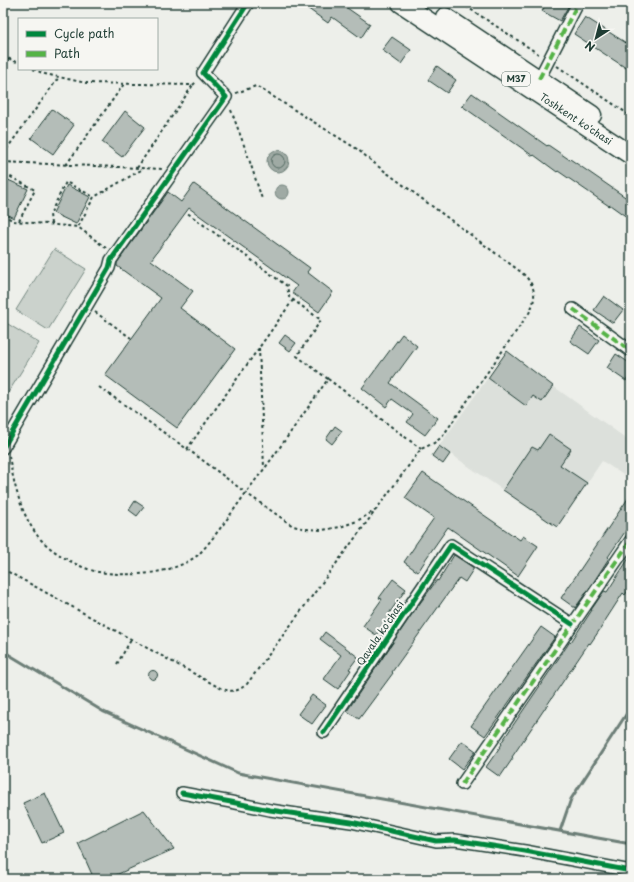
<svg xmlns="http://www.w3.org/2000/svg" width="634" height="882" viewBox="0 0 634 882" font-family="'Playpen Sans',sans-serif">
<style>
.built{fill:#dce0db}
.green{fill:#cbd2cc;stroke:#758880}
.water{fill:#9faaa4;stroke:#6c7e77}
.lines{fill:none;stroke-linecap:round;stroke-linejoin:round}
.shore{stroke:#526961;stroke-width:1}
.stream{stroke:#6c7e77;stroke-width:3}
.building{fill:#b4bdb8;stroke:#1f3d34}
.minor-casing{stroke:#1f3d34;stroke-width:14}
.trunk-casing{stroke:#1f3d34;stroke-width:21}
.path{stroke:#1f3d34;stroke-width:2;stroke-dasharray:3 3;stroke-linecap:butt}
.minor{stroke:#f6f6f2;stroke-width:11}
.trunk{stroke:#f6f6f2;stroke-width:18}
.quiet{stroke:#55b346;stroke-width:4;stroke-dasharray:8 4;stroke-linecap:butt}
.cycleway-casing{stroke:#f6f6f2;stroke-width:8}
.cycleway{stroke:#00873e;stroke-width:5}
.labels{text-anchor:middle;stroke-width:4;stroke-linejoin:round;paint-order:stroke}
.shield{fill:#f6f6f2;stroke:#60746d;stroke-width:1}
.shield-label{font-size:9px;font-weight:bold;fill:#1f3d34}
.street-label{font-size:10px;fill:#1f3d34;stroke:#f6f6f2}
</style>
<rect width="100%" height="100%" fill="#edefea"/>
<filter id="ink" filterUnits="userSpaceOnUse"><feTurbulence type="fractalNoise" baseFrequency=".025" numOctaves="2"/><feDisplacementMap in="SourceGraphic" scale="8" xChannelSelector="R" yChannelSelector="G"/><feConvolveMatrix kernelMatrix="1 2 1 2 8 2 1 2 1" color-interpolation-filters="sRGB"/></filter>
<g filter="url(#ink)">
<path class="built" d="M507,351L553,386L631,442V480L602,461L557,527L439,446Z"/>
<path class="green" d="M54,249L86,269L48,330L16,310Z
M3,321L39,343L3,401Z"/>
<path class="water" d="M267 161a11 11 0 1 1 22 0a11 11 0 1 1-22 0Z
M275 192a7 7 0 1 1 14 0a7 7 0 1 1-14 0Z"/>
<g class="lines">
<path class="shore" d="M271 161a7 7 0 1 1 14 0a7 7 0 1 1-14 0Z"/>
<path class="stream" d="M3,651L104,712L238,773L631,844
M560,831L571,799L631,707"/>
</g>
<path class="building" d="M300,3H340L370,24L361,38L332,17L328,23Z
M547,3H570L560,21L542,11Z
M585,17L631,46V61L626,68L574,34Z
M392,37L411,50L401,64L382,50Z
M437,66L456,80L447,93L428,80Z
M472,93L547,146L548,145L570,160V159L631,201V220L610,205L609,206L558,171L557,172L534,155L533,156L462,106Z
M52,109L74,125L53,154L31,138Z
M125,111L145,127L122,157L102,142Z
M6,179L28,189L14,218L3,213V184Z
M194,184L310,268L307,272L333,292L319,312L292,293L297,286L189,208L151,260L193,291L180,308L235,349L177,428L105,375L161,298L117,266V263L168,192L181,202Z
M67,185L90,197L76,224L53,213Z
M604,296L623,310L613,323L594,310Z
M580,327L599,340L589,354L570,341Z
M402,334L417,346L390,383L438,418L425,435L407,422L413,414L392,399L386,407L362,388Z
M285,335L296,343L290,351L279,343Z
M507,351L553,386L542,402L533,396L526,406L488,378Z
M616,354L631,364V374L626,381L607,368Z
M335,426L342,431L332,444L326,439Z
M549,434L571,449L560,465L587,483L557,527L503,490L532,447L538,450Z
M439,446L450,454L443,464L432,456Z
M423,473L520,540L523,536L538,546L518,576L448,527L425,560V561L418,572L404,562L415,546V545L434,518L405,498Z
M631,494V523L608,557L609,558L593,583L575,608L561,598Z
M135,501L144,507L137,516L129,510Z
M454,555L474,568L465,582L459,578L392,672L393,673L359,719L347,711L412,614L437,580L438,581Z
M631,555V586L625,595L623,593L603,624V625L590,644L589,643L512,757L513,758L500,777L486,767L502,744L501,743L567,646L570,641L571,642L592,610H591L604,591L607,592Z
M393,579L406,589L388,615L390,617L376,635L363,626L382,599L379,598Z
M541,627L555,637L485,736L471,726Z
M325,632L358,657L349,669L351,670L338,689L324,679L341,655L320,639Z
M148.5 675a4.5 4.5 0 1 1 9 0a4.5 4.5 0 1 1-9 0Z
M312,695L326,705L312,724L298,714Z
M462,741L476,751L462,769L449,759Z
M45,793L64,833L42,843L23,803Z
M144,810L174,849L107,879H94L78,843Z"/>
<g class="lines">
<g class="minor-casing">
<path id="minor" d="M539,79L578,3
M573,309L631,351
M3,448L109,268L111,260L226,97L203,73L248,3
M324,732L451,545L572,624
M462,784L631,540
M182,793L231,802L270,810L351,822L436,841L455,840L525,851L631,871"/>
</g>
<g class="trunk-casing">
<g id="trunk">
<path id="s1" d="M401,3L631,155"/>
<path d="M445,17L592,115"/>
</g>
</g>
<path class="path" d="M461,3L540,55
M3,56L19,63
M3,66L9,58
M557,66L631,116
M33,69L45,74L86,83L193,85L197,81
M231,110L248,156L262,199
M3,154L59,77
M3,162L163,169
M66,165L124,84
M137,168L193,85
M3,169L5,174L3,178
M5,174L35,190L19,221
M3,215L14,221L78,227
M51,224L50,214L66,182L94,197
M106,248L78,227L94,197L143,169
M95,312L131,338
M259,348L264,468
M328,379L421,449
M99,387L197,456L246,493L293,526L306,529L323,530L340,527L357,521L376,510
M187,449L293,300
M9,456C14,484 20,512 37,535C49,551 80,569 99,572C130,577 172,575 198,555C203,550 208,544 212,539C223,525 233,511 243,497C250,487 257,478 265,468C286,439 307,409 328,379L297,356L321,320L289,297L287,286L186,212
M3,569L222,689C234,692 237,692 247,684L421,449L434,443L442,437L529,313C538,296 535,284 521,272L379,167L357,149L256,86L236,93
M117,664L131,640"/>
<use href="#minor" class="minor"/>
<use href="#trunk" class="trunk"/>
<path class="quiet" d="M539,79L578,3
M573,309L631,351
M462,784L631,540"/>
<g class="cycleway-casing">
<path id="cycleway" d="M3,448L109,268L111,260L226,97L203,73L248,3
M324,732L451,545L572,624
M182,793L231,802L270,810L351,822L436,841L455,840L525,851L631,871"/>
</g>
<use href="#cycleway" class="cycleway"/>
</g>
</g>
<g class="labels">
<rect class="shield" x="502" y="72" width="28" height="14" rx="3"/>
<g class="shield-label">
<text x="516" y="82">M37</text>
</g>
<g class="street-label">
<text dy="4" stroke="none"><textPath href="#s1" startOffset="210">Toshkent ko'chasi</textPath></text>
<text transform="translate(380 633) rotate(-56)" y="4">Qavala ko'chasi</text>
</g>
</g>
<rect width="634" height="882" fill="none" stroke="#f6f6f2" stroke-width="16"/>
<rect x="8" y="8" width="618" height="866" fill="none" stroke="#1f3d34" stroke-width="1.5" filter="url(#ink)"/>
<rect x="18" y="18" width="140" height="52" fill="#f6f6f2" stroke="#a0aca6"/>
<rect x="26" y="31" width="20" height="6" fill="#00873e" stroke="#a0aca6"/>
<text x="54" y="38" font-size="12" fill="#1f3d34">Cycle path</text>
<rect x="26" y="51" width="20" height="6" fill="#55b346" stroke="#a0aca6"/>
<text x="54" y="58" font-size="12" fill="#1f3d34">Path</text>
<g transform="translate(596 38) rotate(216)" stroke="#f6f6f2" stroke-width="3" paint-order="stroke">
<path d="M0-3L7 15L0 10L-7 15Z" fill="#1f3d34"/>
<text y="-6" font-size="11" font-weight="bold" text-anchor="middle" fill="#1f3d34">N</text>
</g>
</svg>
